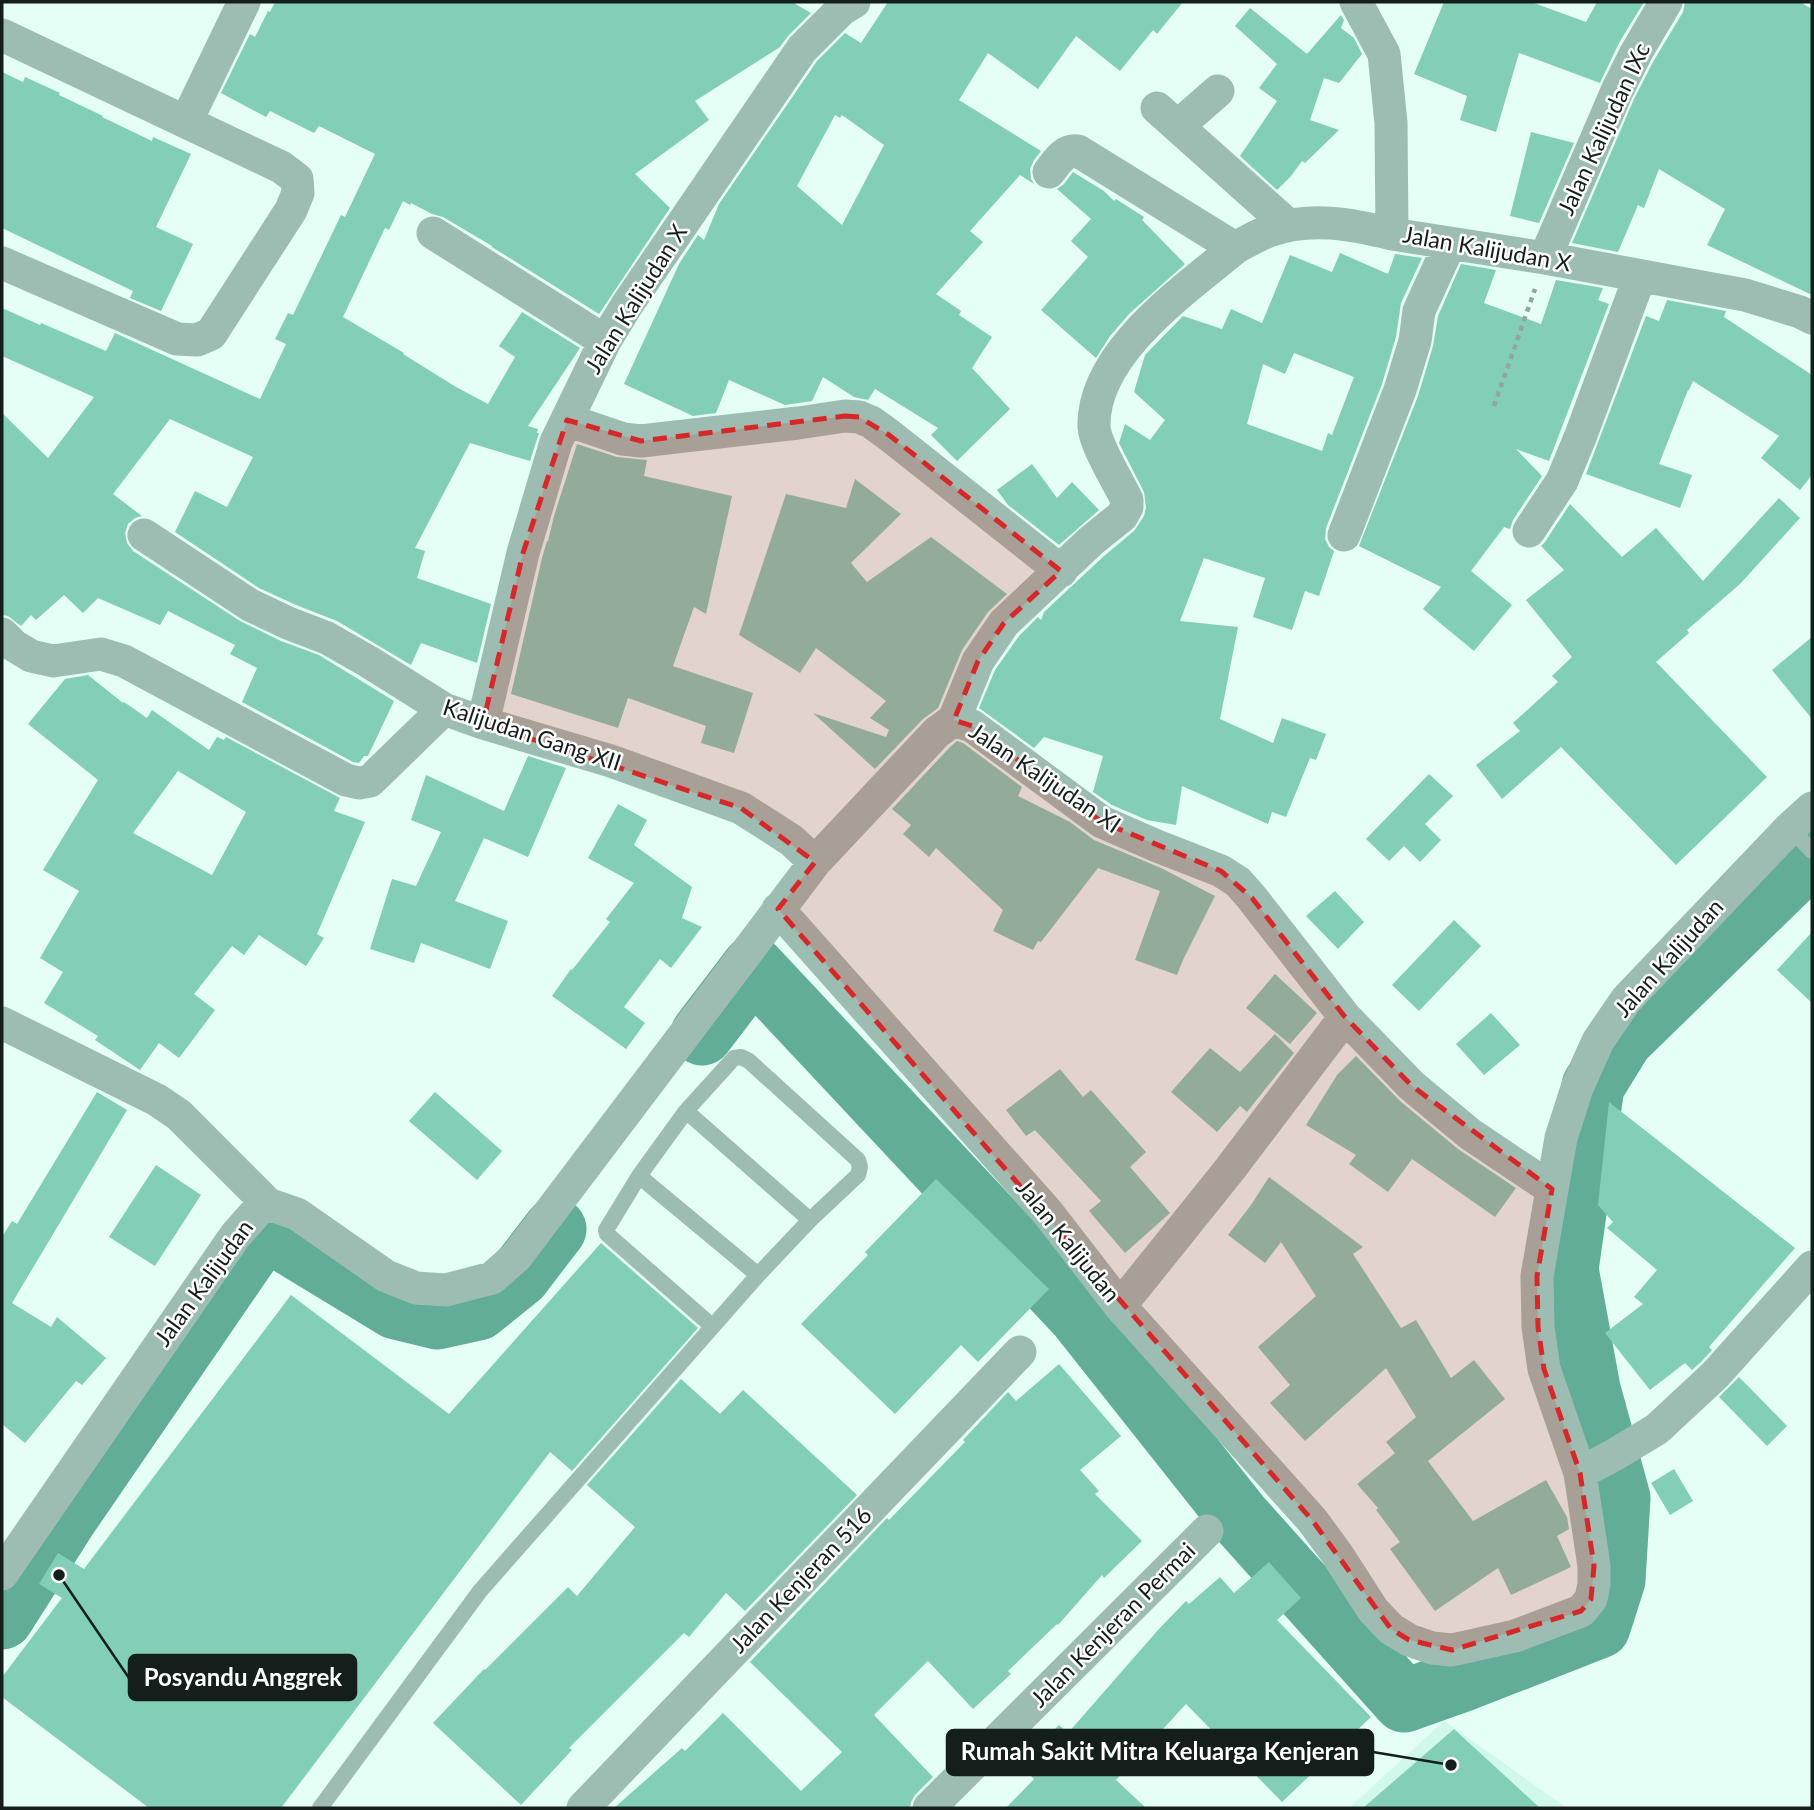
<svg xmlns="http://www.w3.org/2000/svg" width="1814" height="1810" viewBox="0 0 1814 1810" font-family="Lato,sans-serif">
<style>
.built{fill:#d0f9eb}
.lines{fill:none;stroke-linecap:round;stroke-linejoin:round}
.river{stroke:#61ad97;stroke-width:63}
.building{fill:#82ceb7;fill-rule:evenodd}
.path{stroke:#92a59f;stroke-width:4.5;stroke-dasharray:5 5;stroke-linecap:butt}
.lane{stroke:#9dbdb2;stroke-width:16}
.street{stroke:#9dbdb2;stroke-width:33}
.marked{fill:#d62828;fill-opacity:0.2;stroke:#d62828;stroke-width:5;stroke-dasharray:14 9;stroke-linejoin:round}
.labels{text-anchor:middle;stroke-width:5;stroke-linejoin:round;paint-order:stroke}
.street-label{font-size:23px;fill:#141f1c;stroke:#fff}
.leader{fill:none;stroke:#141f1c;stroke-width:2.5}
.callout-dot{fill:#141f1c;stroke:#fff;stroke-width:2.5}
.callout{fill:#141f1c;stroke:#141f1c;stroke-width:2.5}
.callout-label{font-size:24px;text-anchor:middle;font-weight:bold;fill:#fff}
</style>
<rect width="100%" height="100%" fill="#e5fef6"/>
<path class="built" d="M1444,1721L1567,1808H1349Z"/>
<g class="lines">
<path class="river" d="M702,1034L753,967L1079,1315L1240,1518L1404,1701L1466,1679L1599,1627L1614,1580L1619,1498L1589,1389L1567,1269L1593,1086L1622,1039L1812,854
M2,1618L65,1519L259,1236L274,1234L396,1308L437,1318L478,1309L519,1276L555,1229"/>
</g>
<path class="building" d="M275,2H792L811,13L788,36L780,47L695,101L709,120L635,174L670,208L599,314L492,247V246L443,217L432,214L411,203L410,205L403,201L389,230L385,228L343,317L404,353L403,354L456,387L488,404L515,357L499,346L522,312L580,348L528,426L538,429L537,433H539L530,461L470,443L415,548L425,551L417,578L491,604L477,663L421,643L411,665L337,621L296,605L259,588L175,532L195,491L227,507L253,457L170,419L113,494L142,516L135,518L128,524L125,533L127,543L133,551L240,621L281,641L319,655L394,701L368,756H364L359,763L353,762L242,702L257,668L230,654L235,645L168,611L160,625L98,598L83,613L64,595L36,620L31,615L21,626L8,616L2,615V413L48,458L94,397L2,356V308L40,325L41,323L106,351L115,333L260,399L286,344L275,339L288,313L293,315L341,215L345,217L375,154L319,126L314,133L270,111L266,117L221,93L250,34L255,37L268,11L270,12Z
M888,2H1183L1157,34L1153,30L1120,71L1076,36L1038,89L988,53L959,100L1041,151L1034,160L1030,169L1031,179L1034,184L1020,175L970,231L983,242L936,294L961,311L959,315L992,337L972,368L1010,409L957,461L931,435L938,428L875,389L868,400L854,397L823,377L812,401L785,405L729,380L716,413L693,416L624,384L679,264L698,235L704,240L719,204L817,61L845,33L861,43ZM835,115L840,118L842,115L884,145L842,225L797,186Z
M1444,2H1531L1586,22L1597,2H1644L1619,43L1600,83L1519,53L1496,132L1460,120L1467,96L1414,74Z
M1685,2H1800L1812,9V295L1707,245L1725,209L1659,169L1644,208L1638,205L1618,252L1572,243L1634,99L1653,62L1683,12Z
M1250,8L1307,54L1341,15L1344,20L1341,28L1354,38L1362,54L1339,83L1324,78L1310,120L1339,130L1305,163L1302,161L1291,176L1277,190L1240,156L1277,101L1259,88L1277,64L1235,26Z
M2,72L23,82L25,77L60,93L59,95L103,116L102,117L152,141L153,137L191,154L156,227L193,244L161,311L130,298L133,291L2,228Z
M1531,132L1574,143L1539,223L1510,216Z
M1073,172L1104,191L1114,201L1116,199L1144,217L1142,220L1185,264L1130,313L1110,336L1096,358L1041,310L1088,257L1071,241L1091,219L1057,189L1064,184Z
M1340,253L1388,274L1395,254L1422,258L1401,303L1396,337L1382,384L1326,528L1325,539L1329,547L1334,551L1319,596L1305,591L1292,630L1253,617L1265,578L1204,558L1180,621L1238,627L1220,719L1273,743L1282,718L1326,734L1316,760L1310,758L1286,817L1272,812L1268,824L1182,786L1176,825L1147,820L1112,805L1093,792L1103,756L1044,737L1034,748L979,708L995,670L1019,636L1038,617L1041,620L1044,612L1104,556L1134,531L1144,516L1146,507L1144,492L1119,443L1125,424L1150,440L1165,420L1134,392L1145,355L1183,316L1222,329L1231,309L1262,323L1290,255L1332,272ZM1294,353L1354,377L1332,435L1328,433L1322,451L1247,424L1263,364L1285,374Z
M1461,264L1496,270L1484,303L1541,324L1556,280L1603,288L1598,300L1609,304L1549,461L1516,449L1542,476L1513,520L1510,529L1504,527L1471,571L1512,605L1474,651L1423,609L1441,587L1359,546L1418,396L1433,346L1438,316Z
M1667,300L1726,311L1724,317L1812,375V475L1800,490L1761,458L1779,436L1693,381L1689,390H1688L1659,464L1692,475L1680,508L1586,474L1646,316L1659,321Z
M577,444L617,457L647,460L644,476L732,496L706,614L694,607L673,666L753,693L734,753L701,743L706,726L628,698L618,728L511,694L542,558L547,541H548L554,516Z
M1032,464L1057,498L1072,482L1099,510L1059,545L1008,505L997,490Z
M855,479L901,514L851,563L867,582L931,537L1007,594L988,612L962,650L938,708L923,719L875,769L813,713L886,737L889,730L870,718L886,701L816,648L800,673L739,635L786,494L846,508Z
M1779,498L1800,518L1740,584L1687,630L1689,633L1656,662L1767,777L1676,865L1561,747L1502,799L1476,765L1520,731L1513,723L1558,682L1552,676L1572,657L1526,600L1564,570L1541,546L1545,542L1570,504L1622,557L1656,528L1703,581Z
M1812,637V719L1772,670Z
M88,675L123,703L124,702L147,718L152,710L209,750L217,737L224,740L226,737L340,798L334,811L365,822L317,934L324,938L306,966L259,935L244,955L232,946L194,994L215,1010L179,1058L159,1043L140,1070L95,1040L98,1036L44,1003L63,972L40,958L79,891L43,870L98,780L28,724L65,679ZM178,771L246,812L212,875L133,833Z
M957,741L963,743L1022,787L1018,796L1070,822L1094,840L1161,868L1215,896L1183,960L1177,975L1135,960L1160,891L1098,868L1041,942L1038,941L1033,950L993,931L1003,910L936,848L929,857L903,834L911,825L892,809L950,747Z
M528,756L566,768L528,857L484,838L455,901L508,921L490,969L421,943L414,963L370,949L392,879L416,886L441,832L411,820L426,775L504,811Z
M1429,774L1453,796L1425,824L1441,840L1420,862L1404,846L1389,861L1366,839Z
M618,804L647,820L634,845L692,887L682,918L702,927L671,968L660,959L624,1007L645,1023L626,1049L552,996L571,969L572,970L610,922L606,919L634,883L588,858Z
M1335,891L1364,922L1338,949L1306,916Z
M1454,920L1481,946L1419,1011L1392,985Z
M1812,932V1003L1777,970Z
M1275,974L1317,1013L1290,1044L1246,1008Z
M1491,1013L1520,1045L1484,1075L1456,1044Z
M1275,1034L1294,1053L1247,1112L1240,1106L1217,1132L1171,1092L1210,1048L1240,1072Z
M1356,1056L1400,1101L1458,1149L1516,1188L1495,1217L1412,1159L1388,1192L1349,1164L1356,1155L1306,1125L1337,1075Z
M1060,1069L1083,1097L1091,1090L1146,1152L1130,1167L1170,1213L1125,1253L1089,1211L1101,1201L1035,1130L1026,1136L1006,1110Z
M97,1092L127,1110L12,1303L51,1327L57,1317L106,1358L82,1385L76,1381L25,1443L2,1424V1237L12,1221L17,1224Z
M435,1092L502,1151L477,1180L409,1121Z
M1609,1102L1795,1248L1709,1347L1712,1350L1701,1362L1692,1370L1685,1363L1650,1390L1605,1333L1643,1304L1634,1297L1657,1270L1607,1228L1613,1222L1598,1205Z
M156,1165L201,1195L155,1266L109,1237Z
M1269,1177L1363,1247L1353,1254L1401,1328L1416,1320L1451,1378L1474,1360L1505,1399L1428,1461L1473,1521L1546,1480L1567,1517L1569,1529L1557,1536L1571,1567L1511,1595L1498,1568L1435,1611L1390,1549L1400,1542L1376,1510L1378,1508L1357,1484L1395,1453L1386,1442L1416,1417L1386,1368L1305,1441L1270,1403L1290,1385L1258,1347L1316,1296L1281,1242L1265,1263L1228,1235L1251,1205Z
M936,1179L1049,1289L978,1362L961,1345L895,1414L801,1324L868,1255L865,1252Z
M601,1243L698,1328L572,1471L550,1452L281,1808H149L2,1697V1677L62,1598L39,1584L58,1553L84,1569L291,1295L449,1414Z
M1059,1364L1121,1436L1080,1470L1099,1491L1095,1494L1142,1541L1104,1578L1102,1575L1058,1625L1057,1624L1008,1671L1011,1674L973,1709L928,1661L874,1715L933,1777L915,1795L911,1802L910,1808H614L682,1748L685,1751L723,1713L801,1791L842,1752L750,1662L887,1518L889,1520L965,1442L963,1440L1008,1392L1016,1401Z
M1739,1377L1787,1426L1767,1446L1719,1397Z
M681,1379L720,1414L743,1390L857,1495L745,1611L726,1593L689,1637L684,1633L569,1748L572,1750L521,1805L433,1723L484,1669L485,1670L568,1587L577,1596L635,1527L587,1485Z
M1674,1469L1693,1501L1670,1515L1651,1483Z
M1269,1562L1301,1598L1277,1620L1371,1717L1282,1802L1186,1704L1116,1780L1146,1808H1006L1034,1779L1020,1765L1059,1725L1068,1733L1158,1630L1186,1601L1189,1604L1220,1577L1234,1593Z
M1454,1729L1540,1808H1363Z"/>
<g class="lines">
<path class="path" d="M1494,406L1535,289"/>
<path class="lane" d="M1790,828L1812,851
M686,1111L810,1220
M639,1176L758,1275
M320,1808L480,1591L758,1275L810,1220L858,1175L860,1167L858,1160L749,1061L741,1057L734,1058L686,1111L639,1176L606,1230L607,1234L712,1326"/>
<path class="street" d="M1356,2L1384,54L1391,123L1392,234L1545,258L1745,295L1800,312L1812,318
M2,35L281,167L297,179L298,193L291,210L211,334L197,340L177,339L2,263
M1157,108L1288,225
M186,122L244,2
M1178,126L1218,91
M1049,172C1057,162 1064,149 1078,151L1235,248C1246,242 1258,235 1269,231C1310,216 1351,224 1392,234
M433,233L605,341
M1545,258L1617,91L1636,53L1666,2
M567,420L623,439L641,441L798,423L845,416L859,417L871,422L889,435L1061,571
M1529,531L1562,481L1581,435L1640,276
M144,535L250,605L288,623L327,638L369,662L444,709L483,723L611,761L741,808L791,840L815,862
M1344,535L1400,390L1415,341L1419,311L1450,243
M2,634L13,645L31,656L53,661L101,654L124,661L346,780L359,783L370,781L444,709
M954,720L972,726L1102,822L1157,846L1221,871L1238,882L1252,898L1345,1017L1412,1086L1470,1134L1552,1189
M954,720L978,661L1004,623L1091,541L1122,516L1127,507V500C1119,483 1095,445 1094,427C1092,353 1185,290 1235,248
M483,723L523,553L556,442L605,341L627,305L802,49L841,10L854,2
M778,909L1048,1213L1120,1306L1312,1520L1337,1554L1373,1610L1391,1629L1409,1640L1432,1648L1452,1650L1515,1636L1581,1611L1591,1599L1594,1584V1566L1580,1473L1544,1369L1538,1327L1537,1276L1561,1138L1577,1088L1598,1041L1626,1000L1790,828L1812,808
M2,1023L157,1100L179,1115L268,1204
M1120,1306L1230,1169L1345,1017
M1580,1473L1614,1455L1657,1429L1715,1375L1812,1267
M2,1574L235,1236L258,1210L268,1204L297,1214L386,1276L416,1288L446,1290L492,1278L516,1257L815,862L937,732L954,720
M583,1808L1020,1352
M929,1808L1207,1531"/>
</g>
<path class="marked" d="M845,416L859,417L889,435L1061,571L1004,623L978,661L954,720L972,726L1102,822L1221,871L1252,898L1345,1017L1412,1086L1552,1189L1537,1276L1538,1327L1544,1369L1580,1473L1594,1566L1591,1599L1581,1611L1452,1650L1409,1640L1391,1629L1312,1520L778,909L815,862L741,808L483,723L523,553L567,420L641,441Z"/>
<g class="labels">
<g class="street-label">
<text transform="translate(1604 129) rotate(-65)" y="8">Jalan Kalijudan IXc</text>
<text transform="translate(1487 249) rotate(10)" y="8">Jalan Kalijudan X</text>
<text transform="translate(636 299) rotate(-58)" y="8">Jalan Kalijudan X</text>
<text transform="translate(532 735) rotate(18)" y="8">Kalijudan Gang XII</text>
<text transform="translate(1045 778) rotate(34)" y="8">Jalan Kalijudan XI</text>
<text transform="translate(1669 958) rotate(-48)" y="8">Jalan Kalijudan</text>
<text transform="translate(1068 1241) rotate(51)" y="8">Jalan Kalijudan</text>
<text transform="translate(204 1283) rotate(-54)" y="8">Jalan Kalijudan</text>
<text transform="translate(801 1580) rotate(-46)" y="8">Jalan Kenjeran 516</text>
<text transform="translate(1113 1625) rotate(-45)" y="8">Jalan Kenjeran Permai</text>
</g>
</g>
<path class="leader" d="M59 1575L129 1678M1451 1765L1373 1752"/>
<g class="callout-dot">
<circle cx="59" cy="1575" r="7"/>
<circle cx="1451" cy="1765" r="7"/>
</g>
<g class="callout">
<rect x="129" y="1655" width="227" height="45" rx="7"/>
<rect x="947" y="1730" width="426" height="45" rx="7"/>
</g>
<g class="callout-label">
<text x="243" y="1686">Posyandu Anggrek</text>
<text x="1160" y="1760">Rumah Sakit Mitra Keluarga Kenjeran</text>
</g>
<rect width="1814" height="1810" fill="none" stroke="#141f1c" stroke-width="7"/>
</svg>
